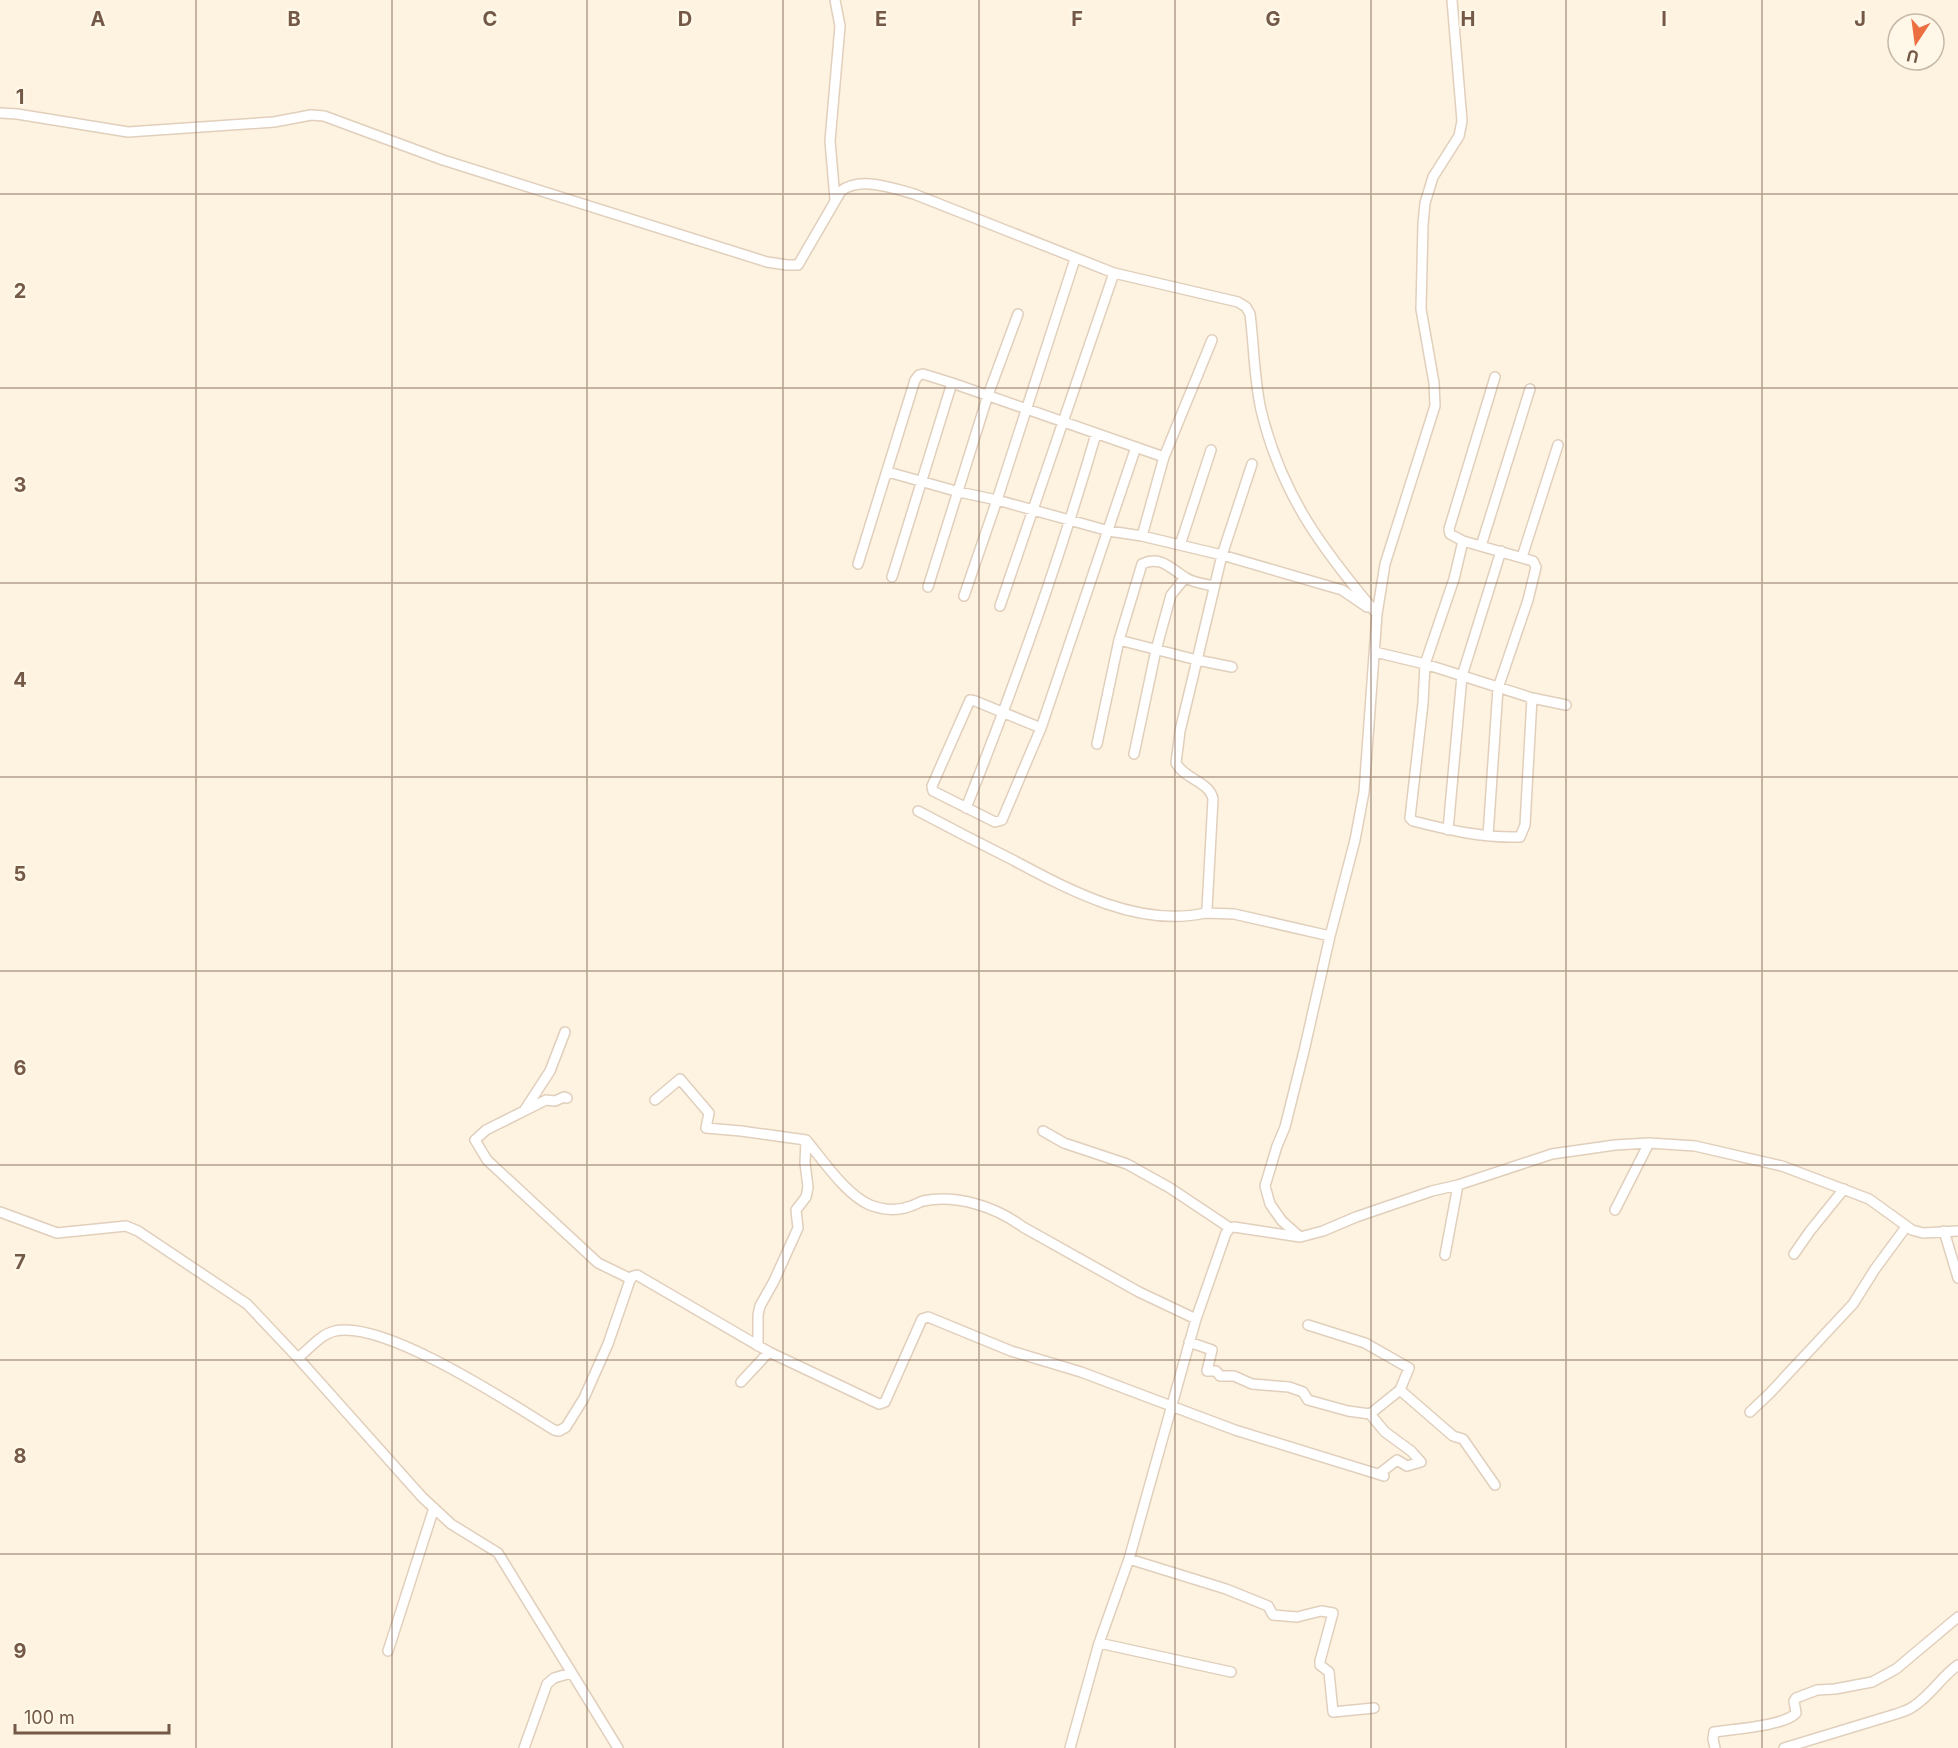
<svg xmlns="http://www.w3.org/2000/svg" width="1958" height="1748" viewBox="0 0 1958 1748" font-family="Inter,sans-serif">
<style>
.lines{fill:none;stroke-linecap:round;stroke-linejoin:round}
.street-casing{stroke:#e1cfbc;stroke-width:12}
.street{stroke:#fff;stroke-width:9}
.grid{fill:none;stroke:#745947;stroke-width:1.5;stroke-opacity:0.55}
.grid-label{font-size:20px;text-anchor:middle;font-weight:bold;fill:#745947;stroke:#fff7e7;stroke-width:5;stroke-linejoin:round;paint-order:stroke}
</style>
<rect width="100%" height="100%" fill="#fdf3e0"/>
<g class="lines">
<g class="street-casing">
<path id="street" d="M835,0L840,26L830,141L835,199
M1452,0L1462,121L1459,136L1433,177L1425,203L1423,224L1421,309L1434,383L1435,406L1385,564L1377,614L1364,792L1355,840L1330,936L1304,1051L1285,1127L1277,1146L1265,1186L1270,1204L1282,1221L1300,1237L1323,1231L1356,1217L1432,1191L1458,1185L1552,1154L1615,1145L1649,1143L1695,1146L1782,1166L1869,1199L1912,1230L1923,1233L1958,1231
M0,113L17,114L128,132L274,122L311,115L324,116L443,160L767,262L787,265H798L841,191C860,176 893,188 914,194L1114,273L1238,302L1246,307L1250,314C1254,345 1254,379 1261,410C1281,494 1322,549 1377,614
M1075,259L997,500L1109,531L1142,536L1222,555L1342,590L1367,607
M888,472L959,492L997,500L964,596
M1142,536L1164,457L1212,340
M1463,541L1450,534L1449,529L1495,377
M1180,545L1211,450
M1481,546L1530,389
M1522,557L1558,445
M858,564L915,380L919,375L923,374L952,383L1164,457
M892,577L952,383
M928,587L988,395L1018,314
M1000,606L1114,273
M1375,652L1425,664L1532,698L1566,705
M1232,667L1197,660L1222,555L1252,464
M1041,728L975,701L970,700L932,786L933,791L995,822L1002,820L1041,728L1136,447
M1097,744L1119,640L1142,564C1161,555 1171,569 1186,578C1194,583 1205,584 1214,586
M1134,754L1156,650L1171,595L1185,578
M966,808C1015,685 1059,561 1096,434
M918,811C950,828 981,844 1013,860C1069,890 1139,928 1205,913L1207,909L1213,799C1209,781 1184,779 1176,763L1180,731L1197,660L1119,640
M1448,830L1462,676L1501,551
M1488,836L1498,688L1528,600L1536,567L1533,561L1463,541L1454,579L1425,664L1423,703L1410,818L1413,821C1448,830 1483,838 1520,837L1525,825L1532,698
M1205,913L1234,914L1330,936
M567,1098L564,1097L555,1101L546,1100L486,1130L475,1140L487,1160L598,1263L631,1279
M655,1100L680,1079L709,1113L706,1128L741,1131L806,1140L805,1163L808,1187L806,1197L796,1210L798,1228L774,1281L760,1306L758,1315V1346
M524,1111L550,1071L565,1032
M1043,1131L1064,1143L1127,1164L1170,1188L1230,1228
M806,1140C823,1160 846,1195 870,1205C883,1210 898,1211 911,1206C915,1205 919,1202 923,1201C957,1194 996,1207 1023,1227L1139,1292L1196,1319
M1615,1210L1649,1143
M0,1212L57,1233L126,1226L138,1231L247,1304L298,1358L422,1497L451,1524L498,1553L618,1748
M1944,1231L1958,1278
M1794,1254L1810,1231L1844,1189
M1445,1255L1458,1185
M1308,1325L1365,1343L1409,1368L1400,1390
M1189,1342L1212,1350L1207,1371H1216L1220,1376H1234L1252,1384L1289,1387L1303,1392L1308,1400L1348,1411L1370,1414L1385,1432L1411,1451L1421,1462L1407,1466L1397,1460L1379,1474
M298,1358C309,1349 321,1334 335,1331C385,1320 510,1403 554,1430L559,1431L566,1427L584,1398L608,1344L630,1280L633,1276L637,1275L769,1352L879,1404L885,1402L922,1319L928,1317L1011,1351L1081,1372L1235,1430L1384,1476
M741,1382L769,1352
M1750,1412L1770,1393L1853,1304L1875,1269L1906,1227
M1370,1414L1400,1390L1453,1436L1463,1439L1495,1485
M1129,1559L1226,1589L1268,1606L1273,1615L1297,1617L1321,1611L1333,1613L1320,1661V1665L1329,1672L1333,1712L1374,1708
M1099,1643L1231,1672
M388,1651L434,1508
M524,1748L547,1684L554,1678L571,1673
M1070,1748L1099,1643L1129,1559L1196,1319L1226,1233L1230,1228L1234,1227L1300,1237
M1715,1748L1713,1739L1714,1732C1732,1729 1785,1726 1796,1713L1794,1701L1796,1698L1817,1690L1835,1689L1872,1682L1896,1669L1958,1617
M1784,1748L1896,1714C1902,1712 1909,1710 1914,1706C1931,1695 1941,1677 1958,1665"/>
</g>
<use href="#street" class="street"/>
</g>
<path class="grid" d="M196,0V1748M392,0V1748M587,0V1748M783,0V1748M979,0V1748M1175,0V1748M1371,0V1748M1566,0V1748M1762,0V1748M0,194H1958M0,388H1958M0,583H1958M0,777H1958M0,971H1958M0,1165H1958M0,1360H1958M0,1554H1958"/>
<g class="grid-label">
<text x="98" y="26">A</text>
<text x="294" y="26">B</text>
<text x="490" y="26">C</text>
<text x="685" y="26">D</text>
<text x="881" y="26">E</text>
<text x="1077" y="26">F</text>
<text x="1273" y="26">G</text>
<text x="1468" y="26">H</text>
<text x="1664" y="26">I</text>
<text x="1860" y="26">J</text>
<text x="20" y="104">1</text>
<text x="20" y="298">2</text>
<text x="20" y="492">3</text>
<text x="20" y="687">4</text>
<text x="20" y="881">5</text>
<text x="20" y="1075">6</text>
<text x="20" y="1269">7</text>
<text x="20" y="1463">8</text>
<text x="20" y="1658">9</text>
</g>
<g transform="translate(1916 42) rotate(193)"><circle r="28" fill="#fff7e7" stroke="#c7b8a7" stroke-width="1.5"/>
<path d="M0-4.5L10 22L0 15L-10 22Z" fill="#eb6f41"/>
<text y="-9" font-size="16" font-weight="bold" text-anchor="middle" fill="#745947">U</text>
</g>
<path d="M15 1724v9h154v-9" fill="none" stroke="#745947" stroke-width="3"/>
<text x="24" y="1724" font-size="18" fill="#745947" stroke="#fff7e7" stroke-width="4.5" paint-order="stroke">100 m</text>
</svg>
